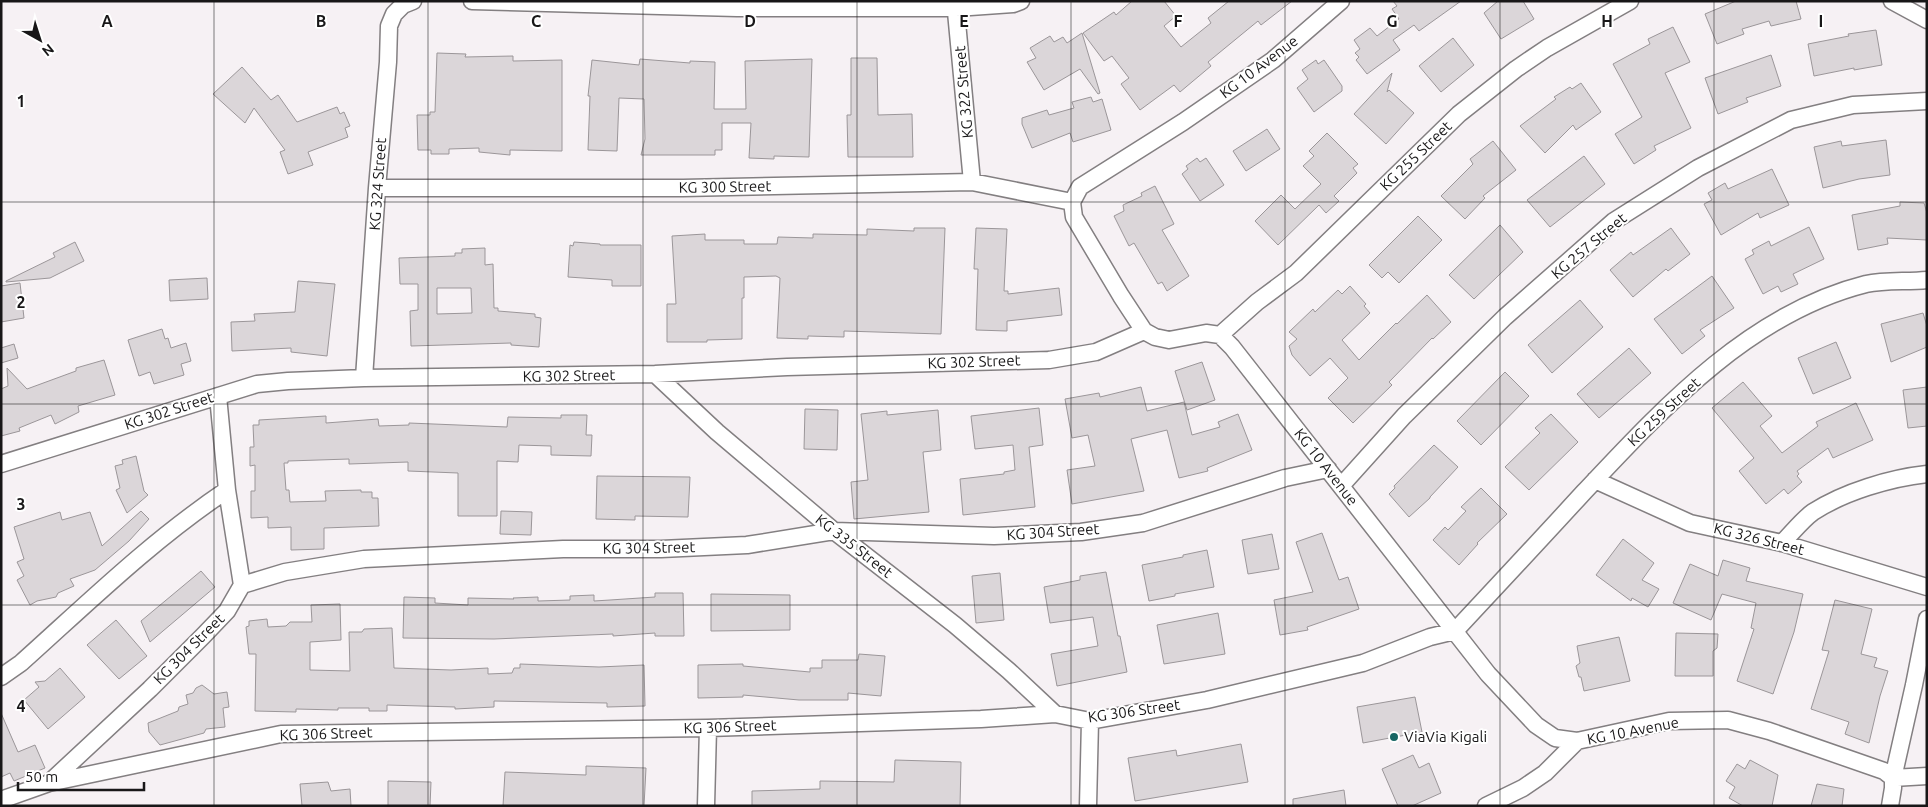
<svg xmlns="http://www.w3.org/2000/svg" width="1928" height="807" viewBox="0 0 1928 807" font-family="Ubuntu,sans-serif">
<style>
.building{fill:#dbd6d9;stroke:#9b9699;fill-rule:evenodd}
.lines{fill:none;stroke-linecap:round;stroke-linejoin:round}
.minor-casing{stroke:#837f81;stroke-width:19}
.minor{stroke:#fff;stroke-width:16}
.grid{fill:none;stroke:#181718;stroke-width:1;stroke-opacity:0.55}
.poi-dot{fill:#166563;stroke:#fff;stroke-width:2}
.labels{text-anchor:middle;stroke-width:4;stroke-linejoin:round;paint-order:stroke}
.street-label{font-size:15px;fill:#181718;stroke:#fff}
.poi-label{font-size:15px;fill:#181718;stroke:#fff;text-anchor:start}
.grid-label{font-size:16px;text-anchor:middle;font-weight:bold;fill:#181718;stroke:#fff;stroke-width:4;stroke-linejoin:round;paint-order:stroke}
</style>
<rect width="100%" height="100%" fill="#f6f1f4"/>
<path class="building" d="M1132,1H1164L1176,16L1164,26L1181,47L1211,23L1208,18L1229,1H1292L1261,25L1258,21L1208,62L1211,66L1180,92L1174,85L1140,110L1121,84L1129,78L1112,56L1104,61L1083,33L1114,12L1116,15Z
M1393,1H1461L1419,31L1414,25L1393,40L1400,50L1367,74L1356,60L1359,57L1355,53L1360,49L1354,40L1370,28L1377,36L1399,19L1392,9L1397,6Z
M1498,1H1523L1534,19L1501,39L1484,13Z
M1736,1H1796L1801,19L1771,26L1769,21L1742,29L1744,34L1717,44L1705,14Z
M1673,27L1690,62L1665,73L1691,128L1654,146L1656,150L1634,164L1615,134L1642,117L1613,64L1650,44L1648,39Z
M1876,30L1882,65L1854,70V68L1814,76L1808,44L1849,36L1848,34Z
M1082,33L1100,93L1098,94L1080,69L1044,90L1027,62L1036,58L1030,48L1050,36L1054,42L1063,37L1067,43Z
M1453,38L1474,65L1441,92L1419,66Z
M437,53L466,54L465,57L513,56V61L562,60V151L510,150V155L479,152V148L449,149V154H431V150H418L417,115H430V112H435Z
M1771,55L1781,86L1746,98L1748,102L1718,114L1705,78Z
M851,58H877L878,115L912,114L913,157H848L847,115H851Z
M640,59L690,63V61L715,62L714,109H746L745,61L812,59L809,157L774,156V159L749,158L751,123H722V150H715V155H641L645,139L644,99L619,98L617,151L588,150L590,96H588L592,60L639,65Z
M1316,60L1318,64L1324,60L1342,86V91L1314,112L1297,88L1308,79L1302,70Z
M242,67L271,100L278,95L297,122L337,107L340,114L344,112L350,126L345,128L348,137L308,152L313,165L288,174L280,152L285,150L254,108L245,123L213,94Z
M1392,73L1387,92L1389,90L1414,113L1386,144L1354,114Z
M1581,83L1601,112L1576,130L1573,125L1545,153L1520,126L1556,99L1554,97L1570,87L1572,89Z
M1091,97L1093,102L1102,99L1111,130L1073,142L1070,133L1032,148L1022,124V118L1047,110L1049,115L1074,108L1072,102Z
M1267,129L1280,149L1246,171L1233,151Z
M1327,133L1358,164L1353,168L1357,173L1334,196L1339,201L1326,213L1319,205L1278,245L1255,221L1281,195L1295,209L1321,184L1303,166L1314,156L1309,151Z
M1886,140L1890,175L1859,179L1823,188L1814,147L1841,141L1842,146Z
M1493,141L1516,170L1483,196L1485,198L1465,219L1441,196L1473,164L1470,159Z
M1584,156L1605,184L1550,227L1527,200Z
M1197,158L1200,162L1206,158L1224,185L1200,201L1182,174L1188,169L1186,166Z
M1772,169L1789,205L1760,218L1758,213L1721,235L1704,204L1712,200L1708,193L1725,183L1728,189Z
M1155,186L1174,224L1162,230L1189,276L1167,291L1162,282L1158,284L1134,243L1129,246L1114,216L1124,211L1123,205L1142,196L1141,193Z
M1900,202L1924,203L1927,213V240L1887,238L1888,244L1858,250L1852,215L1900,206Z
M1418,216L1442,240L1399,283L1388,272L1382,278L1369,265Z
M1500,225L1523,252L1474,299L1449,275Z
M1809,227L1824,259L1793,274L1798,284L1781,292L1778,286L1763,294L1745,259L1754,254L1752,250L1769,241L1771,246Z
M914,228H945L941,334L844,331V337L808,336V339L777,338L780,278L776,276L744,277V298H742V339L707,340V342H667V304H676L672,236L705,234V240H744V244H777L778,237L813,238V234L867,235V229L914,231Z
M976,228L1007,229L1004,291H1008V294L1059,288L1062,315L1007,321V331L976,330L978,269H974Z
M1671,228L1690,254L1668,271L1666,269L1633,297L1610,270L1631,252L1633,255Z
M75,242L84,261L50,278L6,282V281L55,257L53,253Z
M574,242L600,244V245H641V286H612V280L568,277L570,245L573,246Z
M485,248V265L493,264L494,308H498V311L535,314V317L541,318L539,347L511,345V343L411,346L410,311L418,310V284H400L399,258L455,256V253H462V249ZM437,288H471L472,313L437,314Z
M1712,276L1734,308L1700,330L1705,336L1682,354L1654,319Z
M207,278L208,299L170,301L169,280Z
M298,281L335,284L327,356L291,352V348L232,351L231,322L255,321L254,314L295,312Z
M20,283L24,318L1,322V286Z
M1350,286L1366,304L1364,306L1370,313L1342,340L1359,360L1396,323L1397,324L1427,295L1451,322L1433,339L1432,338L1389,382L1392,385L1353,423L1328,398L1348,378L1330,358L1310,376L1292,355L1289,346L1297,339L1289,332L1313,309L1315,312L1338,290L1342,294Z
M1580,300L1603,327L1552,373L1528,345Z
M1923,313L1927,326V347L1891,362L1881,324Z
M162,329L165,339L168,338L171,348L186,343L191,361L181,364L184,375L154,384L150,372L139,376L128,340Z
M1836,342L1851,378L1813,394L1798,358Z
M14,344L18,358L1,363V348Z
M1629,348L1651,373L1599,418L1577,394Z
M104,360L115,395L78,406L79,412L55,424L51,415L19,428L20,431L1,436V389L8,386L7,368L27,389L76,371V368Z
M1202,362L1215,400L1187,410L1175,371Z
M1505,372L1529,396L1481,445L1457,421Z
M1743,382L1772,416L1760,426L1782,453L1818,426L1816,422L1856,403L1873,440L1833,458L1828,448L1797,471L1799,474L1797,476L1802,482L1788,494L1784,489L1766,504L1739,471L1754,458L1712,408Z
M1141,387L1147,411L1184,402L1192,435L1220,427L1218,422L1238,414L1252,450L1207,468L1208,471L1179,478L1167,430L1131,439L1144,491L1072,504L1067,470L1095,466L1088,435L1072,438L1065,399L1099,393L1100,397Z
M1927,387V426L1908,428L1903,390Z
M1039,408L1043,445L1029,447L1035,507L963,515L960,479L1004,474V472L1015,470L1013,445L975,449L971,416Z
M805,409L838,410L837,450L804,449Z
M938,410L941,450L923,452L929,512L854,519L851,482L868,480L861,414L887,411V415Z
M1551,414L1578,442L1529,490L1505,467L1540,433L1535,428Z
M561,415H587L586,435H592L591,456L551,455V446L519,445L518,462L497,461V516H458V473L408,471V462L349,464V459L288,461V463H284L286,490H289L290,502L326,501L325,491L361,490V492H372V498H378L379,526L324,528V549L291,550V527L268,528V517L251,518V491H255V465L250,466V447H254L253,425H259V420L326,416V423L378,419L379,426L409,425V423L507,427L508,417L561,418Z
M1434,445L1458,467L1430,497V498L1409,517L1389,494L1395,488L1394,486Z
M136,456L144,491L148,495L127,513L116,490L120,488L115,466L123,464L122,460Z
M597,476L690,477L688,517L635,516V520L596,519Z
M1481,488L1507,514L1477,543L1478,544L1459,565L1433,540L1445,527L1448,530L1466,511L1461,507Z
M141,511L149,519L129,541L95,570L70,579L74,586L58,593L56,597L37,601L30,605L17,580L24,576L17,562L24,559L14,527L60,512L62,520L90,512L102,546Z
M501,511L532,512L531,535L500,534Z
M1322,533L1339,580L1348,577L1359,609L1307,627L1308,630L1280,635L1274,600L1313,592L1296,542Z
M1272,534L1279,569L1248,574L1242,540Z
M1623,539L1654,563L1642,580L1659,589L1648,607L1632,598L1631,601L1596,575Z
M1207,550L1214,587L1175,594V596L1149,601L1142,565L1183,557V555Z
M1723,560L1750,568L1746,581L1803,594L1794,632L1773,694L1737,681L1754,629L1751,628L1756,603L1722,594L1711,620L1673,603L1690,564L1718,576Z
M201,571L215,587L150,642L141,621Z
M1106,572L1118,636H1120L1127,672L1057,686L1051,654L1098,646L1093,617L1050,623L1044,587L1080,580V576Z
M1000,573L1004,620L976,623L972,576Z
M655,593H683L684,636H655V633L613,636V634L494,639L403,638L404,597L435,598V603L468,605V598L514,599L513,598L538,597V601L570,600V596L594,595V601L610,600L655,597Z
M711,594L790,595V630L711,631Z
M1835,600L1872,609L1861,654L1877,658L1874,667L1888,671L1880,696L1869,743L1845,734L1849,722L1811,709L1829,651L1822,650Z
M340,604L341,640L310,642V670L350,671L349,632H362L364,629L392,628L394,668L451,670L488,668V674L512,673L514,668H520V664L599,667L644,665L645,706L607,707V703L494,701V707L455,709V707L387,705V711H369V708H338V710L296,709V712L255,711L256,654H249L246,627L249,626V621L267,619L268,627L286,626L290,622H312L311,605Z
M1218,613L1225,654L1164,664L1157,625Z
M116,620L147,656L119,679L87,645Z
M1676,633L1718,634L1717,648L1713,651V676H1675Z
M1619,637L1630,681L1584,691L1581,677H1579L1576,666L1580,663L1577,646Z
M859,654L885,656L881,696L848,693V700H799L743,695V697L698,698V665L743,664V666L810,672V668H822V660H858Z
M60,668L85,697L48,729L24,700L39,687L35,682L45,681Z
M202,685L214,694L227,692L229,707L223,708L225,727L206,729L204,733L160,745L149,732L148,723L178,711L179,707L188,704L186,695L193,693L196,688Z
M1415,697L1422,732L1363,743L1357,707Z
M1,713L18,752L35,745L45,768L14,781L10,773L1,777Z
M1241,744L1248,782L1135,801L1128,758L1176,750L1177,756Z
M1413,755L1419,768L1429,763L1441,793L1412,806H1398L1382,769Z
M895,760L961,762L960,806H752V791L820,789V781L894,782Z
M1750,760L1778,775L1772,806H1743L1729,798L1735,787L1726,781L1737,764L1745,769Z
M586,766L646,768L644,806H503L505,772L586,775Z
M388,781L431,782L430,806H388Z
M328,782L331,791L350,789L351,806H302L300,784Z
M1817,784L1844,789L1842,806H1811Z
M1344,790L1346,806H1293V799Z"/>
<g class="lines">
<g class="minor-casing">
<path id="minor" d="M472,1L737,8H956L1013,4L1021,1
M955,1L972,182
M1341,1L1273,60L1183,122L1080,187L1072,202L1074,217L1121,296L1144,331L1155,337L1169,340L1206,333L1220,335L1232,347L1488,674L1536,725L1555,738L1577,741L1669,721L1728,720L1769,731L1884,771L1893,778V788L1890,806
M1892,1L1927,20
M377,188H683L972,182L1072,202
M1220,335L1257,302L1296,273L1459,114L1516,69L1547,48L1630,1
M655,374L717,432L834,531L955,625L1009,671L1055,714
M364,378L377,188L388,62L389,26L394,14L403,5L413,1
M218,396L227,490L242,585
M1,464L257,384L288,381L364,378L655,374L787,367L1049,360L1096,352L1144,331
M1595,480L1690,523L1782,543L1927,587
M1341,486L1404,416L1505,317L1614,221L1698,168L1791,120L1853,105L1927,101
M1782,543C1792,533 1802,520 1813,512C1844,492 1890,478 1927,474
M1927,619L1914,685L1893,778L1927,776
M1,677L21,663C89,602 151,541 227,490
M49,783L150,689L203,636L227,611L242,585L285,572L364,559L563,549H661L747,545L834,531L994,536L1081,532L1143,523L1285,478L1328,469
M1,800L49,783L281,734L708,728L981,719L1055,714L1090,721L1207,700L1363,663L1430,637L1455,631C1498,585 1541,539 1584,492C1663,408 1750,313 1866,284C1885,280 1907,282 1927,280
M706,806L708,728
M1088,806L1090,721
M1486,806L1523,788L1545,773L1577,741"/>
</g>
<use href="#minor" class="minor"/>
</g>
<path class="grid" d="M214,1V806M428,1V806M643,1V806M857,1V806M1071,1V806M1285,1V806M1500,1V806M1714,1V806M1,202H1927M1,404H1927M1,605H1927"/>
<circle class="poi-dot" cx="1394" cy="737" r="5"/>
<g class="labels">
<g class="street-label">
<text transform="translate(1259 67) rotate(-37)" y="5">KG 10 Avenue</text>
<text transform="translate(964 92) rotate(-95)" y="5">KG 322 Street</text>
<text transform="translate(1416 156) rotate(-44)" y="5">KG 255 Street</text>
<text transform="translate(378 184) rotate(-86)" y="5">KG 324 Street</text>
<text transform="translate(725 187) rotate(-1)" y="5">KG 300 Street</text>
<text transform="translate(1589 246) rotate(-40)" y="5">KG 257 Street</text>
<text transform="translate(974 362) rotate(-2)" y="5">KG 302 Street</text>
<text transform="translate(569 376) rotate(-1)" y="5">KG 302 Street</text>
<text transform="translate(169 411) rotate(-18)" y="5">KG 302 Street</text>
<text transform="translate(1664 412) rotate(-43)" y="5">KG 259 Street</text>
<text transform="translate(1326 467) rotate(52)" y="5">KG 10 Avenue</text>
<text transform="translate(1053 532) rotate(-4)" y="5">KG 304 Street</text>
<text transform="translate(1759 539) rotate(14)" y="5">KG 326 Street</text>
<text transform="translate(854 546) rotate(38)" y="5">KG 335 Street</text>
<text transform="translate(649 548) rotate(-1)" y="5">KG 304 Street</text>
<text transform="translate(189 649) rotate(-45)" y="5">KG 304 Street</text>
<text transform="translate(1134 711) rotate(-8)" y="5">KG 306 Street</text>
<text transform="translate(730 727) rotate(-2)" y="5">KG 306 Street</text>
<text transform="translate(1633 731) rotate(-11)" y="5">KG 10 Avenue</text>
<text transform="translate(326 734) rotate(-2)" y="5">KG 306 Street</text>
</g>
<g class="poi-label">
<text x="1404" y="742">ViaVia Kigali</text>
</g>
</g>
<g class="grid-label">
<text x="107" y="27">A</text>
<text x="321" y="27">B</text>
<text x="536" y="27">C</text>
<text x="750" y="27">D</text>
<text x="964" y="27">E</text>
<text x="1178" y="27">F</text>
<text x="1392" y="27">G</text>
<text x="1607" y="27">H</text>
<text x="1821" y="27">I</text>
<text x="21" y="107">1</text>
<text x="21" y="308">2</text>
<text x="21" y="510">3</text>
<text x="21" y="712">4</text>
</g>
<rect width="1928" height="807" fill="none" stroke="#181718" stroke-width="5"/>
<g transform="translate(40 40) rotate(141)" stroke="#ffffff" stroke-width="4" paint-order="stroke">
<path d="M0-4L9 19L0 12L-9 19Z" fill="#181718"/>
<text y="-8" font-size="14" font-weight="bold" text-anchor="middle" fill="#181718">N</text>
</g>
<path d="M18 782v8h126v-8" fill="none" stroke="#181718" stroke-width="2.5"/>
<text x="25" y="782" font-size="15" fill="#181718" stroke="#ffffff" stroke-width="4" paint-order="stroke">50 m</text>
</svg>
